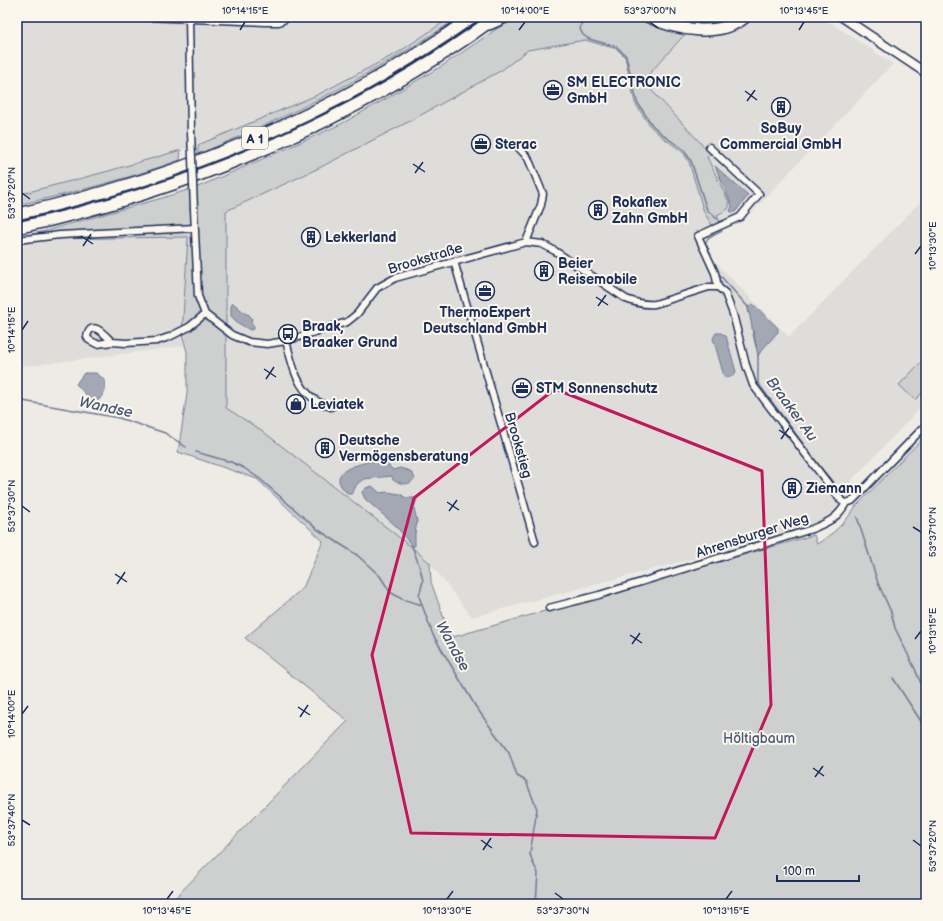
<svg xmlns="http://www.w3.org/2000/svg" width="943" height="921" viewBox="0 0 943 921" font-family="'Balsamiq Sans',sans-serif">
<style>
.built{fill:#deddda}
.green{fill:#cecfcf;stroke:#747f96}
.water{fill:#a3a8b4;stroke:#6d7892}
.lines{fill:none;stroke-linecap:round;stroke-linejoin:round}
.stream{stroke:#6d7892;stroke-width:1.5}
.street-casing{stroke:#1b2f5e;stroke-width:9}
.secondary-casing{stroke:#1b2f5e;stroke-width:11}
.highway-casing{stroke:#1b2f5e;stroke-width:14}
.street{stroke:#fbf7ec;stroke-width:6}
.secondary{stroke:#fbf7ec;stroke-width:8}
.highway{stroke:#fbf7ec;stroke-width:11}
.street-bridge-casing{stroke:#1b2f5e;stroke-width:9;stroke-linecap:butt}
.street-bridge{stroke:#fbf7ec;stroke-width:6}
.marked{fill:none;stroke:#c2185b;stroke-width:3;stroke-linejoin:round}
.ticks{fill:none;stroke:#1b2f5e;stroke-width:1.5}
.labels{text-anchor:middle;stroke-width:4;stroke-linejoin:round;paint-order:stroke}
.shield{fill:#fbf7ec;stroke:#5e6b89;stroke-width:1}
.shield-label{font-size:13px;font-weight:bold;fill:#1b2f5e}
.poi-label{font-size:14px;font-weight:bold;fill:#1b2f5e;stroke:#fbf7ec;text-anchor:start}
.street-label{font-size:14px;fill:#1b2f5e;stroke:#fbf7ec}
.park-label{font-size:14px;fill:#48577a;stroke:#fbf7ec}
.water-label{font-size:15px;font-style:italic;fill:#445378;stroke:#fbf7ec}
.neatline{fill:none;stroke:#1b2f5e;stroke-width:1.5}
.ticks-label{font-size:10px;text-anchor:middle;fill:#1b2f5e}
</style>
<rect width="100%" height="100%" fill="#eeebe4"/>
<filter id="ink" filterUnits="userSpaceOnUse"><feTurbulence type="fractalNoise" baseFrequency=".025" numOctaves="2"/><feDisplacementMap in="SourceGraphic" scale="8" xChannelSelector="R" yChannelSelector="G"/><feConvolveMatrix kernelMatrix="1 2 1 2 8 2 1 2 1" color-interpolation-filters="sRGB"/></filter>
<g filter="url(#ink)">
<path class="built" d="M17,17H451L399,52L317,95L198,145L105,172L17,195Z
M753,17H822L893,64L743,221L703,239L710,255L722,269L789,337L926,196V402L852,480L840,500L834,515L812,527L472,617L430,563L413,548L226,408V211L317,169L502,70L528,50L585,40L617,49L625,57L634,92L687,33H721L734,30L742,26Z
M188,237L182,326L183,346L36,365L17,366V249L41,239Z"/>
<path class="green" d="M451,17H459C378,72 289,117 198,154V145L317,95L399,52Z
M517,17H640L653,24L686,33L643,81L711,154L707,157L729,202V207L727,210L717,215L720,222L714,225H712L704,212L689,162L683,152L662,137L650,126L635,103L625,57L617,49L585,40L528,50L502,70L412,120L317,169L226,211V408L261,430L413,548L430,563L431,582L448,630L453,637L814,535L817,544C834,533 845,523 856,506L926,435V904H169L348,721L245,638L303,588L323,541L257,479L178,452L187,394V352L182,334L188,237L41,239L17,245V237L41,232L162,198L200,186L290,147L341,124L389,97L445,64L498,28Z
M673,17H723C708,24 689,22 673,17Z
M181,150L180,160C127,179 73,193 17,205V195L105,172Z
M922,361L926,365V389L915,400L899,385Z"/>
<path class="water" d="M715,166L748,196L735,212H731L730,211L732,206Z
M233,303L246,314H248L252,318L251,322L254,326V329L250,330L238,323L231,316V306Z
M753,304L778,328V332L761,351L758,356L748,307Z
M716,333H721L726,336L736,372L733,376L727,378L724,376L713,338Z
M84,373H96L105,380V391L99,400H91L76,384Z
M371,461L387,464L393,470L400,468L410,471L415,478C408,487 402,484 393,480L392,476L364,479L357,484L352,494H348C324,472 353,466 371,461Z
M372,486L380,493L387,492L400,494L406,498H414L417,499L414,508L417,521L415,534V546H412L396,526L365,499L362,492L366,488Z"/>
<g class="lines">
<path class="stream" d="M583,17L580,29L583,35L589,39L617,47L626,56L637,102L652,125L663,135L684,150L691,161L707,210L717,219
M705,244L708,238L722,231
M717,272L748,307L749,313
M752,328L756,346
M758,355V383L821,468L843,494
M17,400L119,418L165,433L186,447
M196,452L231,462L244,468L260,479L317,529L357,555L380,576L390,592L402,599L422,605L433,635L476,707L509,753L517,776L526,781L537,809L530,854L533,863L538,873L536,904
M857,517L878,583L891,612L895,628L915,669L926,696
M412,546L420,568L423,581L419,596L422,605
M893,678L926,729"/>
<g class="street-casing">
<path id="street" d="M145,17L265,22H279L289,17
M189,17L191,132
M517,146L528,158L543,194L541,205L526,242
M709,147L759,194L740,217L698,236L715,273L718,287
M194,209L198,296L205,314L232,335L249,342L267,344L286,341L347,322L357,314L377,288L395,278L526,242L542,244L555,251L626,299C636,303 644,305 655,304L709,287H718L725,293L733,314L746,365L753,385L836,494L842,501L846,503
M17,240L60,235L195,228
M454,261L535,542
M286,341C292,362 295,385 314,399C319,403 325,405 331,407
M112,342C105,335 91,318 87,337L89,340L97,344L112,342L126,343L157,341L169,337L189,327L205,314
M549,608L599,595L812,529C828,522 837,519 846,503L852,501L856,497L926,425"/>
</g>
<g class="secondary-casing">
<path id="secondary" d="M842,17L926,73"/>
</g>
<g class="highway-casing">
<path id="highway" d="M649,17C677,30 719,38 745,17
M489,24L505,17
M17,214C180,178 336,114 472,17
M17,228C188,190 354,122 496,17"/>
</g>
<use href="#street" class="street"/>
<use href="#secondary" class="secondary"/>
<use href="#highway" class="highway"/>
<g class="street-bridge-casing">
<path id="street-bridge" d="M191,132L194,209"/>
</g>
<use href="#street-bridge" class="street-bridge"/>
</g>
</g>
<path class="marked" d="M555,389L762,471L771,705L715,838L411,833L372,655L414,498Z"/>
<path class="ticks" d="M650,22L658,28M240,30L245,22M519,30L525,22M799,30L804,22M745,91L757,100M747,101L755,90M413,164L425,172M415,173L423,162M22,193L30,199M81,236L93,244M83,246L91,234M915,254L921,246M596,297L608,305M598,306L606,295M22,330L28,321M264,369L276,377M266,379L274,367M779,430L791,438M781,439L789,428M447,502L459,510M22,506L30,512M449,511L457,500M913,527L921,532M115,574L127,582M117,584L125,572M630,635L642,643M915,639L921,631M632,644L640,633M298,707L310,715M22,714L28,706M300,717L308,705M813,768L824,776M815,777L823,766M22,820L30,825M481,840L492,848M913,840L921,846M483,850L491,838M555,893L563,899M167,899L173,891M447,899L453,891M726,899L732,891"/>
<defs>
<g id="office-ring" transform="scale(1)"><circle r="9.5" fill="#fbf7ec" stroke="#1b2f5e" stroke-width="1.5"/><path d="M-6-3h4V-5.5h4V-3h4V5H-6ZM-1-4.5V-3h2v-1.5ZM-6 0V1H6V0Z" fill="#1b2f5e"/></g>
<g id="building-ring" transform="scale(1)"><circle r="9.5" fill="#fbf7ec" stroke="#1b2f5e" stroke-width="1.5"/><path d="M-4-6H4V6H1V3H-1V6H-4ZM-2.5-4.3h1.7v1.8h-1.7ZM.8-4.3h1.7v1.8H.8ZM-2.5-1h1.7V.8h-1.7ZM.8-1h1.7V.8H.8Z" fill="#1b2f5e"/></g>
<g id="bus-ring" transform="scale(1)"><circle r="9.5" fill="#fbf7ec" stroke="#1b2f5e" stroke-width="1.5"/><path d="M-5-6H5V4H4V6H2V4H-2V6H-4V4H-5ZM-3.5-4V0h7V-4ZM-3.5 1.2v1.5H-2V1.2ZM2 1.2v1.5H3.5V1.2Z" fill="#1b2f5e"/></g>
<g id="shop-ring" transform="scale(1)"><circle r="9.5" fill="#fbf7ec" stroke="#1b2f5e" stroke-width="1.5"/><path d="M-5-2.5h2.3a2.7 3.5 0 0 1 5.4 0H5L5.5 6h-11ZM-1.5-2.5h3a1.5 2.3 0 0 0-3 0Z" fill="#1b2f5e"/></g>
</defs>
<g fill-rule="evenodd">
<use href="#office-ring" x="553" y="90"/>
<use href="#building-ring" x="781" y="107"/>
<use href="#office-ring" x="481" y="144"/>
<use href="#building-ring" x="598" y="210"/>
<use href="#building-ring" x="311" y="237"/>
<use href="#building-ring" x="544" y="271"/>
<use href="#office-ring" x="485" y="291"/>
<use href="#bus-ring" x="288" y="334"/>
<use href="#office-ring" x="522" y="388"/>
<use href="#shop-ring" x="296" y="404"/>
<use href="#building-ring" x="325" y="448"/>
<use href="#building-ring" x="792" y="488"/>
</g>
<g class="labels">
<rect class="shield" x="242" y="127" width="26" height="22" rx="3"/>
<g class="shield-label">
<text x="255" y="143">A 1</text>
</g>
<g class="poi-label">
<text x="567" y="87">SM ELECTRONIC<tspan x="567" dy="16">GmbH</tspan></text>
<text x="781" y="133" text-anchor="middle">SoBuy<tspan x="781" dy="16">Commercial GmbH</tspan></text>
<text x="495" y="149">Sterac</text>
<text x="612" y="207">Rokaflex<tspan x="612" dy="16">Zahn GmbH</tspan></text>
<text x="325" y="242">Lekkerland</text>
<text x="558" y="268">Beier<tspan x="558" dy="16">Reisemobile</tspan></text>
<text x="485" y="317" text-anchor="middle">ThermoExpert<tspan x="485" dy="16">Deutschland GmbH</tspan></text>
<text x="302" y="331">Braak,<tspan x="302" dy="16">Braaker Grund</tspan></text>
<text x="536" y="393">STM Sonnenschutz</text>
<text x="310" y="409">Leviatek</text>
<text x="339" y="445">Deutsche<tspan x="339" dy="16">Vermögensberatung</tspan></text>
<text x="806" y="493">Ziemann</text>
</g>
<g class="street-label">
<text transform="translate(425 258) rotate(-17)" y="5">Brookstraße</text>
<text transform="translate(519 445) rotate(74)" y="5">Brookstieg</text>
<text transform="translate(752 535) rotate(-18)" y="5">Ahrensburger Weg</text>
</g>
<g class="park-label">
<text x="759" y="743">Höltigbaum</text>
</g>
<g class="water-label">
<text transform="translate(106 407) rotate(12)" y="5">Wandse</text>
<text transform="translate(792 409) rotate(54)" y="5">Braaker Au</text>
<text transform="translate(453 646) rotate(61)" y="5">Wandse</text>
</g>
</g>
<rect width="943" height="921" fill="none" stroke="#fbf7ec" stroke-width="44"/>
<path d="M777 875v6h82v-6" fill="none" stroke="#1b2f5e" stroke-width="2"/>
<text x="783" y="875" font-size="12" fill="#1b2f5e" stroke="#fbf7ec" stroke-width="3" paint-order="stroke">100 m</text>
<rect x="22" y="22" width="899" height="877" class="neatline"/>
<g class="ticks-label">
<text x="245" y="14">10°14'15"E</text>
<text x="525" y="14">10°14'00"E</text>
<text x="650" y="14">53°37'00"N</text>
<text x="804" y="14">10°13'45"E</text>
<text transform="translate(11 193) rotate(-90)" y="4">53°37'20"N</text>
<text transform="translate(932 246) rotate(-90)" y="4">10°13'30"E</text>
<text transform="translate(11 330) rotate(-90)" y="4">10°14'15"E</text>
<text transform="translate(11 506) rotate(-90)" y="4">53°37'30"N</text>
<text transform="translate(932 532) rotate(-90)" y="4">53°37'10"N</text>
<text transform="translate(932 631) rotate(-90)" y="4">10°13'15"E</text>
<text transform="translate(11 714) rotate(-90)" y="4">10°14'00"E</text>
<text transform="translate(11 820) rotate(-90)" y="4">53°37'40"N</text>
<text transform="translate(932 846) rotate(-90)" y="4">53°37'20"N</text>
<text x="167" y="914">10°13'45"E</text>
<text x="447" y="914">10°13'30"E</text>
<text x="563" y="914">53°37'30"N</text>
<text x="726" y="914">10°13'15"E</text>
</g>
</svg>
